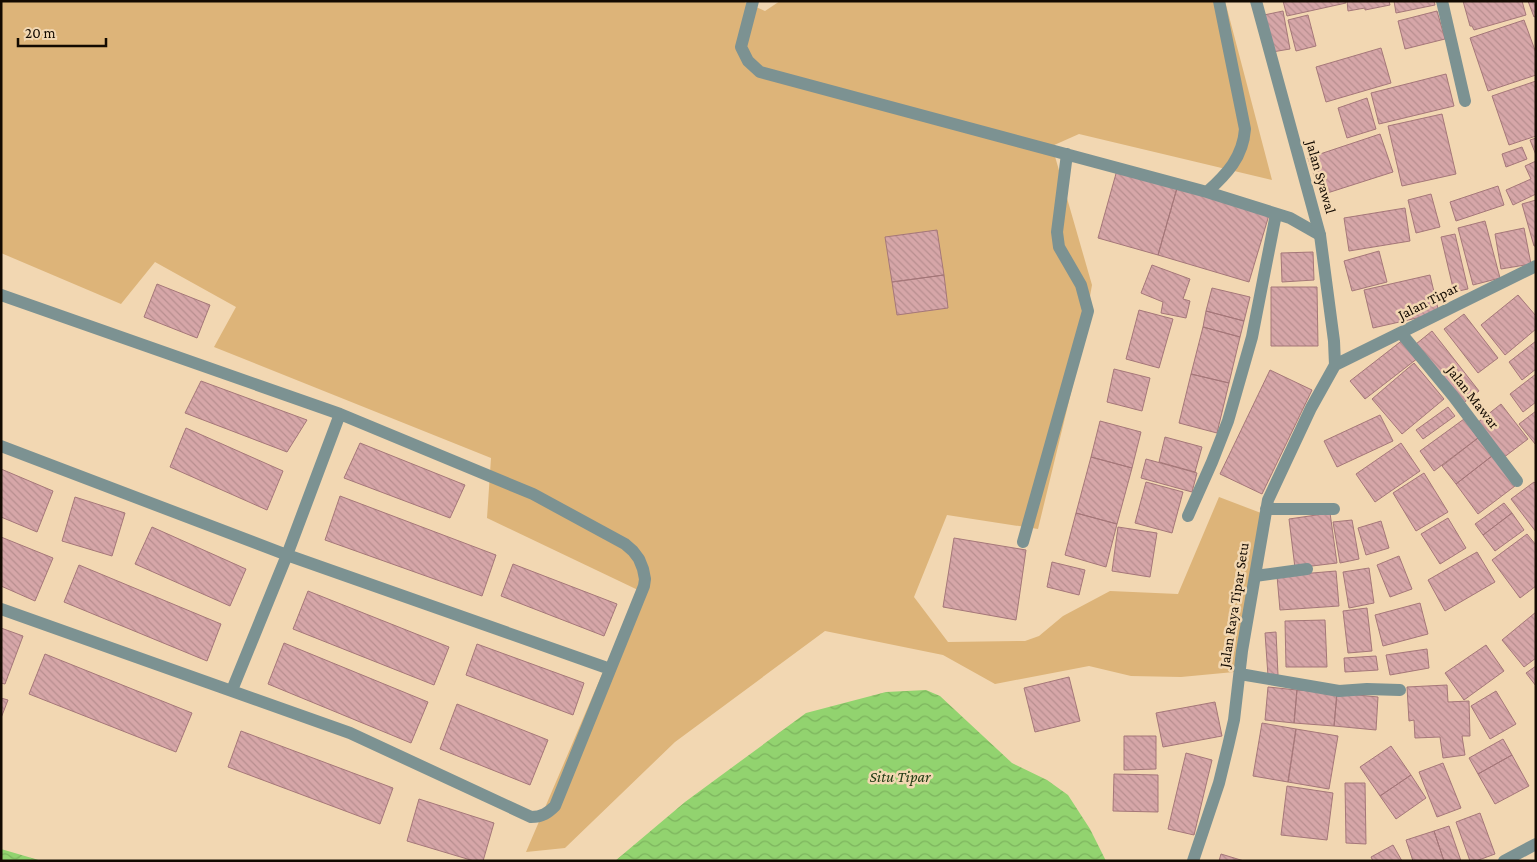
<svg xmlns="http://www.w3.org/2000/svg" width="1537" height="862" viewBox="0 0 1537 862" font-family="'Crimson Pro',serif">
<style>
.grass{fill:#ddb479}
.water{fill:url(#water-waves)}
.building{fill:url(#building-back-hatch);stroke:#a57779}
.lines{fill:none;stroke-linecap:round;stroke-linejoin:round}
.lane{stroke:#7c9292;stroke-width:12}
.street{stroke:#7c9292;stroke-width:12}
.labels{text-anchor:middle;stroke-width:5;stroke-linejoin:round;paint-order:stroke}
.street-label{font-size:15px;fill:#130a01;stroke:#f2d7b2}
.water-label{font-size:16px;font-style:italic;fill:#233c15;stroke:#f2d7b2}
</style>
<defs>
<pattern id="water-waves" width="16" height="10" patternUnits="userSpaceOnUse" patternTransform="scale(1.25)"><rect width="16" height="10" fill="#92d36f"/><path d="M0 5q4-4 8 0t8 0" fill="none" stroke="#7db45e"/></pattern>
<pattern id="building-back-hatch" width="6" height="6" patternUnits="userSpaceOnUse" patternTransform="scale(1.25)"><rect width="6" height="6" fill="#d6a6a8"/><path d="M-1 5l2 2M0 0l6 6M5-1l2 2" fill="none" stroke="#b78e8f"/></pattern>
</defs>
<rect width="100%" height="100%" fill="#f2d7b2"/>
<path class="grass" d="M1,1H742L765,11L780,1H1225L1272,180L1079,134L1052,146L1092,285L1077,368L1038,529L947,515L914,597L948,642L1025,641L1039,636L1063,616L1110,591L1178,594L1219,497L1261,513L1234,672L1181,677L1131,676L1089,666L995,684L943,655L825,631L675,742L565,848L526,852L638,590L487,518L491,458L214,347L236,307L155,262L121,304L1,253Z"/>
<path class="water" d="M926,690L940,696L1012,763L1047,780L1068,795L1090,829L1106,861H615L685,802L806,713L886,692Z
M1,849L42,861H1Z"/>
<path class="building" d="M1283,1H1345L1346,3L1287,16Z
M1347,1H1389L1390,5L1365,10V8L1348,11Z
M1394,1H1434L1435,5L1396,13Z
M1463,1H1522L1526,15L1474,30L1472,26H1470Z
M1528,1H1536V16L1534,17Z
M1283,11L1290,49L1272,52L1264,15Z
M1437,11L1445,39L1405,49L1398,21Z
M1308,15L1316,46L1296,51L1288,20Z
M1524,20L1536,53V75L1488,91L1470,38Z
M1381,48L1391,83L1326,102L1316,67Z
M1446,74L1454,106L1379,124L1371,93Z
M1536,81V136L1509,145L1492,96Z
M1367,98L1376,129L1347,138L1338,108Z
M1442,114L1456,174L1402,186L1388,126Z
M1380,134L1393,172L1321,195L1308,158Z
M1536,138V155L1530,140Z
M1522,147L1527,159L1506,167L1502,154Z
M1536,161V194L1513,205L1506,190L1531,179L1525,166Z
M1117,170L1177,188L1158,255L1098,238Z
M1498,186L1504,205L1456,221L1450,202Z
M1177,188L1269,215L1249,282L1158,255Z
M1431,194L1440,227L1416,233L1408,200Z
M1536,200V246H1534L1522,204Z
M1405,208L1410,241L1349,251L1344,218Z
M1485,221L1500,278L1473,285L1458,228Z
M1524,228L1531,264L1501,269L1495,234Z
M937,230L944,275L892,282L885,237Z
M1455,234L1468,289L1454,292L1441,237Z
M1379,251L1387,282L1352,291L1344,261Z
M1313,252L1314,280L1282,282L1281,253Z
M1152,265L1190,279L1183,299L1190,301L1186,318L1161,313L1163,302L1141,293Z
M944,275L948,308L897,315L892,282Z
M1430,275L1439,313L1373,328L1364,290Z
M157,284L210,305L197,338L144,317Z
M1271,287H1317L1318,346H1271Z
M1212,288L1250,297L1244,321L1206,311Z
M1518,295L1536,316V329L1505,355L1481,325Z
M1139,310L1173,319L1159,368L1126,359Z
M1206,311L1244,321L1240,337L1203,327Z
M1464,314L1498,358L1478,373L1444,329Z
M1203,327L1240,337L1229,383L1191,374Z
M1432,331L1479,391L1462,404L1416,344Z
M1404,339L1418,358L1365,399L1350,381Z
M1536,341V369L1522,380L1509,362Z
M1414,363L1444,399L1402,434L1372,399Z
M1114,369L1150,378L1142,411L1107,402Z
M1270,370L1312,390L1262,494L1220,474Z
M1191,374L1229,383L1217,433L1179,423Z
M1536,374V402L1523,412L1510,394Z
M201,381L307,420L287,452L185,413Z
M1501,404L1528,439L1503,458L1477,423Z
M1448,407L1455,416L1423,439L1416,430Z
M1536,411V445L1519,424Z
M1380,415L1393,441L1337,467L1324,441Z
M1464,419L1478,438L1434,471L1420,451Z
M1100,421L1141,432L1132,468L1091,457Z
M186,428L283,471L267,510L170,467Z
M1165,437L1202,447L1195,472L1159,462Z
M1478,438L1492,456L1456,484L1442,466Z
M360,443L465,485L450,518L344,478Z
M1401,443L1420,471L1375,502L1356,474Z
M1492,456L1515,486L1478,514L1456,484Z
M1091,457L1132,468L1117,524L1076,513Z
M1146,459L1197,473L1192,492L1141,478Z
M1,469L53,491L37,532L1,517Z
M1424,473L1448,512L1416,531L1393,493Z
M1146,482L1183,492L1172,533L1135,523Z
M1534,482L1536,484V532L1511,499Z
M340,496L496,555L482,596L325,540Z
M75,497L125,513L112,556L62,541Z
M1504,503L1512,513L1483,535L1475,524Z
M1076,513L1117,524L1106,567L1065,555Z
M1330,513L1337,563L1295,568L1289,519Z
M1512,513L1524,530L1495,551L1483,535Z
M1448,518L1466,548L1440,564L1421,534Z
M1352,520L1359,559L1340,563L1333,522Z
M1381,521L1389,548L1366,555L1358,528Z
M152,527L246,569L230,606L135,564Z
M1118,527L1157,533L1150,577L1112,571Z
M1527,534L1536,545V586L1520,598L1492,560Z
M1,537L53,558L35,601L1,586Z
M954,538L1026,550L1016,620L943,607Z
M1477,552L1495,582L1445,611L1428,580Z
M1399,556L1412,589L1390,597L1377,565Z
M1052,562L1085,570L1079,595L1047,587Z
M513,564L617,604L604,636L501,596Z
M79,565L221,624L207,661L64,602Z
M1369,568L1374,603L1349,608L1343,572Z
M1336,571L1339,606L1280,610L1277,576Z
M308,591L449,647L434,685L293,629Z
M1420,603L1428,634L1383,646L1375,615Z
M1367,608L1372,651L1348,653L1343,611Z
M1536,612V658L1524,667L1502,640Z
M1325,620L1327,667H1286L1285,621Z
M1,628L23,636L5,684L1,683Z
M1276,632L1278,675L1268,676L1265,633Z
M284,643L428,702L411,743L268,684Z
M477,644L584,683L573,715L466,675Z
M1486,645L1504,671L1464,700L1445,673Z
M1427,649L1429,668L1390,675L1386,655Z
M45,654L192,713L176,752L29,694Z
M1376,656L1378,670L1345,672L1344,658Z
M1536,666V686L1526,673Z
M1069,677L1080,721L1035,732L1024,688Z
M1447,685L1448,702L1469,701L1470,736H1462L1465,755L1443,758L1440,737L1415,738L1414,720L1409,721L1407,687Z
M1268,687L1297,690L1294,723L1265,720Z
M1297,690L1337,693L1334,726L1294,723Z
M1496,691L1516,724L1490,739L1471,706Z
M1337,693L1378,697L1376,730L1334,726Z
M1,698L8,700L1,718Z
M1215,702L1222,736L1163,747L1156,713Z
M457,704L548,740L530,785L440,749Z
M1262,723L1296,729L1288,782L1253,776Z
M1296,729L1338,736L1329,789L1288,782Z
M241,731L393,788L380,824L228,767Z
M1124,736H1156V769L1124,770Z
M1503,739L1512,755L1478,774L1469,758Z
M1391,746L1411,775L1380,796L1360,767Z
M1186,753L1212,760L1194,835L1168,829Z
M1512,755L1529,786L1495,804L1478,774Z
M1443,763L1461,808L1437,817L1419,772Z
M1114,774L1158,775V812L1113,811Z
M1411,775L1426,798L1396,819L1380,796Z
M1345,783H1365L1366,844L1346,843Z
M1287,786L1333,793L1327,840L1281,835Z
M419,799L494,823L483,861H474L407,841Z
M1480,813L1495,854L1476,861H1470L1456,822Z
M1449,826L1461,861H1444L1434,831Z
M1434,831L1444,861H1413L1406,840Z
M1393,845L1402,861H1373L1371,857Z
M1221,854L1244,861H1219Z"/>
<g class="lines">
<path class="lane" d="M753,1L741,47L748,61L760,72L1207,192L1290,218L1320,235
M1207,192C1227,174 1243,157 1245,129L1219,1
M1188,516L1212,462L1228,421L1252,337L1276,214
M1023,542L1088,311L1081,285L1059,247L1057,232L1067,154"/>
<path class="street" d="M1256,1L1320,235L1334,341L1335,365
M1442,1L1465,101
M1,295L340,414L533,494L625,544L633,551L639,559L643,569L645,579L644,586L555,806C548,813 542,817 531,817L350,733L1,609
M1401,333L1453,396L1517,481
M1335,365L1536,266
M1,446L287,555L610,669
M1266,509H1334
M1255,576L1307,569
M1240,674L1339,691L1367,689L1400,690
M232,690L287,555L340,414
M1193,861L1219,783L1228,746L1234,720L1242,651L1268,500L1311,408L1335,365
M1504,861L1536,844"/>
</g>
<g class="labels">
<g class="street-label">
<text transform="translate(1321 177) rotate(74)" y="5">Jalan Syawal</text>
<text transform="translate(1428 301) rotate(-27)" y="5">Jalan Tipar</text>
<text transform="translate(1473 397) rotate(52)" y="5">Jalan Mawar</text>
<text transform="translate(1234 605) rotate(-81)" y="5">Jalan Raya Tipar Setu</text>
</g>
<g class="water-label">
<text x="900" y="782">Situ Tipar</text>
</g>
</g>
<rect width="1537" height="862" fill="none" stroke="#130a01" stroke-width="5"/>
<path d="M18 38v8h88v-8" fill="none" stroke="#130a01" stroke-width="2.5"/>
<text x="25" y="38" font-size="15" fill="#130a01" stroke="#f2d7b2" stroke-width="4" paint-order="stroke">20 m</text>
</svg>
